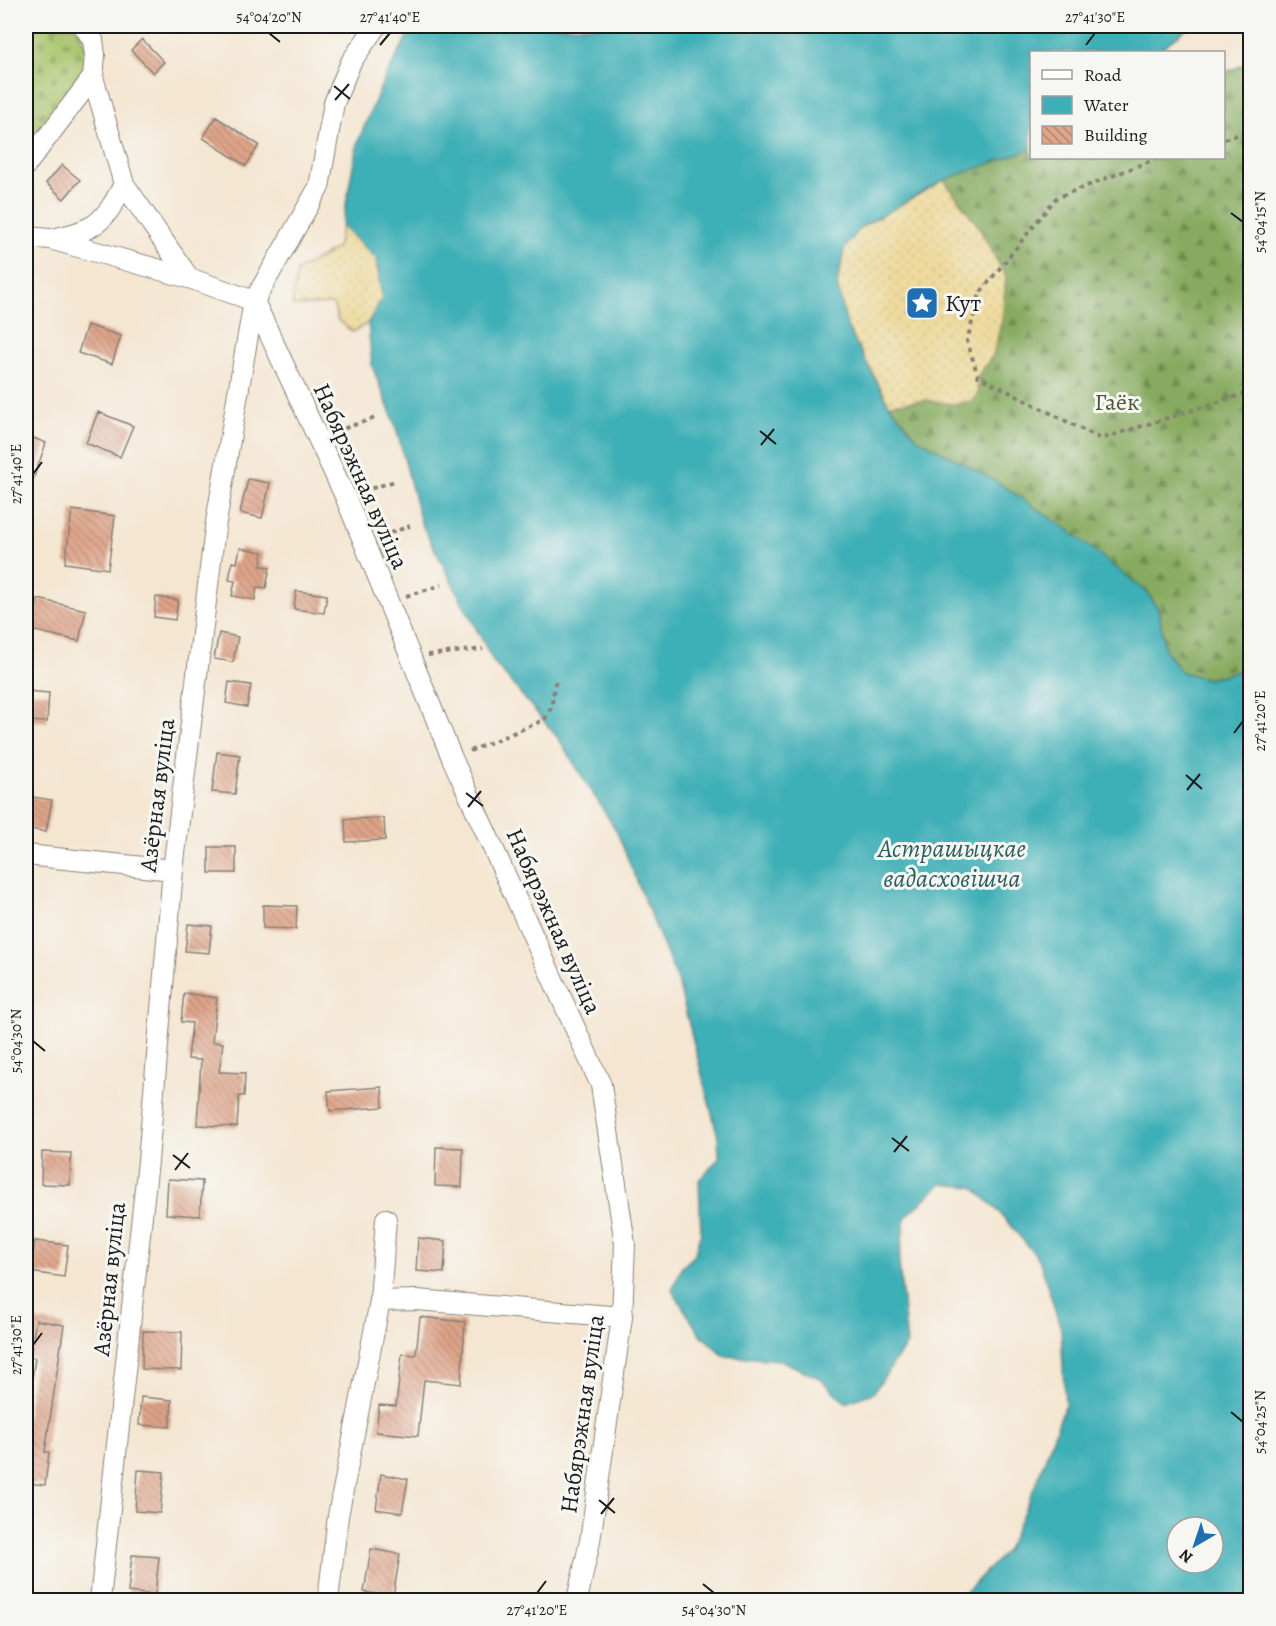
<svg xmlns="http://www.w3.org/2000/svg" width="1276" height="1626" viewBox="0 0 1276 1626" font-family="Alegreya,serif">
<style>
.forest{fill:url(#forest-firs);stroke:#51633e;stroke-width:1.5}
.sand{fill:url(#sand-dots);stroke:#857b5d;stroke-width:1.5}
.cemetery{fill:url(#cemetery-stones);stroke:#627044;stroke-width:1.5}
.water{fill:#3eafb6;stroke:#2d6669;stroke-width:1.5;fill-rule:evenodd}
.building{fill:url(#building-back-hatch)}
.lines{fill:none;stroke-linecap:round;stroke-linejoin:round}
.minor-casing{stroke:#888176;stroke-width:22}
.path{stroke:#888176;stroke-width:4;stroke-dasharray:4.5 4.5;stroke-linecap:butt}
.minor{stroke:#fff;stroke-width:20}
.ticks{fill:none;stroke:#1c1c1c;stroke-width:2}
.labels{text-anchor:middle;stroke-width:6;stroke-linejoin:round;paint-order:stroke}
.poi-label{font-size:24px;fill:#1c1c1c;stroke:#f6f6f2;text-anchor:start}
.park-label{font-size:24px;fill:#4d5738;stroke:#f6f6f2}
.street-label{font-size:24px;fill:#1c1c1c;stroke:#f6f6f2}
.water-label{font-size:26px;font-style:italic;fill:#2b5e61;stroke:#f6f6f2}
.neatline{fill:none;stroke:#1c1c1c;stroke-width:2}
.ticks-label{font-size:15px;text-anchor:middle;fill:#1c1c1c}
</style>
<defs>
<pattern id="forest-firs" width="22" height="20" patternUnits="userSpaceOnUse" patternTransform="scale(1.5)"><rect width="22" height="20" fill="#86aa5f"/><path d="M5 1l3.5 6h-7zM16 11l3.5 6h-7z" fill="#6d8a4e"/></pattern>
<pattern id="sand-dots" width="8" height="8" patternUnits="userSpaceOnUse" patternTransform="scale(1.5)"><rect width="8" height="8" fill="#eeda9e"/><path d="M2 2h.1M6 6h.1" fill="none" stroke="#ccba88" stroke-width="1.8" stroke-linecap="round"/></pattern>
<pattern id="cemetery-stones" width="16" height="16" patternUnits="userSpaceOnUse" patternTransform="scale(1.5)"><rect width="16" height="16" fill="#a8c46b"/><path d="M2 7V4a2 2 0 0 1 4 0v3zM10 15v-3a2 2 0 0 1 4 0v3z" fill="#90a85c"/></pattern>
<pattern id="building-back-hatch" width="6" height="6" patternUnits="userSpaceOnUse" patternTransform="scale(1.5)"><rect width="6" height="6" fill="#dfa489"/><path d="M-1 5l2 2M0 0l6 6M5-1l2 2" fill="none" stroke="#b4856f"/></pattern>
</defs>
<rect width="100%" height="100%" fill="#f6f6f2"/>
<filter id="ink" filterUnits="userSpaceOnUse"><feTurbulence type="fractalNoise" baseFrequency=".0167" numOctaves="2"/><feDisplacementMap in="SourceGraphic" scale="12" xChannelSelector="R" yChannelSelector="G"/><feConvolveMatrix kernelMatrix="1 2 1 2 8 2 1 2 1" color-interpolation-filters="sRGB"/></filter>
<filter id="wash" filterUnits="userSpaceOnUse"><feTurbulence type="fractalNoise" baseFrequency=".008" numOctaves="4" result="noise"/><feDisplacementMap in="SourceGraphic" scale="24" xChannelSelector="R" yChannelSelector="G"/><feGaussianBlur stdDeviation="1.35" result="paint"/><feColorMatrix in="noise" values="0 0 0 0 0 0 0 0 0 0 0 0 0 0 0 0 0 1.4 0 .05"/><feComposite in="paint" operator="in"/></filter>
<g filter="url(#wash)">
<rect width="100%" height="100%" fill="#f4e6d1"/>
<path class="forest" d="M1250,62V668L1208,679L1181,672L1165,650L1159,611L950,457L917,438L889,404L927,400L952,404L978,393V376L993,355L1006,277L978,226L944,180L1031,148L1032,158H1224V73Z"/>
<path class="sand" d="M944,180L978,226L1006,277L1002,320L993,355L978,376V393L972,401L952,404L927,400L889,404L847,326L837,285L844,249L861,227Z
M342,226L376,258L382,299L368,323L353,332L338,320L333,304L292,306L297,271L337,248Z"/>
<path class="cemetery" d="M26,26H78L90,61L80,83L26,155Z"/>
<path class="water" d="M413,26H1190L1157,52H1032L1031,149L944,180L861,227L844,249L837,285L847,326L889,404L917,438L997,482L1067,529L1148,593L1159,611L1165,650L1181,672L1208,679L1250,668V1600H958L1007,1550L1035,1486L1065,1405L1061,1329L1039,1259L999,1212L973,1187L941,1184L905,1218L899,1262L907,1344L873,1393L846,1403L819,1378L780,1360L724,1356L699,1333L672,1290L682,1267L694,1256L701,1234L699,1180L719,1158L718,1137L678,982L616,830L558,738L493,661L421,523L395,424L372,366L368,323L382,299L376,258L342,226L357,144L382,84ZM1177,1527H1213V1563H1177Z"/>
<g id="blocks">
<path class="building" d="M142,39L164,62L153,73L131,50Z
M216,117L259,145L246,166L203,138Z
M62,165L80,180L64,199L46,183Z
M87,325L121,336L112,364L78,353Z
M98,412L133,426L120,457L86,443Z
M26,435L46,443L28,494H26Z
M248,479L270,483L262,518L240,513Z
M72,510L115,516L108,569L65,563Z
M240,548L263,552L261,566L270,567L266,588L257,587L255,600L232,596L235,581L229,580L232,562L237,563Z
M296,591L327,595L324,613L294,609Z
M156,597L178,600L175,620L154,617Z
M38,599L86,610L79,641L31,630Z
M219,633L238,637L233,662L214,659Z
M229,682L251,685L247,707L226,703Z
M26,691L49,693L47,722L26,721Z
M217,752L240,755L235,794L212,792Z
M26,796L52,800L46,832L26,828Z
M384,818L385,840L346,842L345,819Z
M209,847H236V873H209Z
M263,905L297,906L296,929L263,928Z
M188,924L212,926L209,953L185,951Z
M184,993L217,998L212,1042L223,1043L219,1072L245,1073L244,1096H239L237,1127L197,1125L201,1060L188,1059L192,1023L181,1022Z
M382,1087L383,1107L330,1111L328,1091Z
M436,1147L463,1148L462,1187L435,1186Z
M42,1152L71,1153L70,1185L41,1184Z
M168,1179L202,1181L200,1216L166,1214Z
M418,1238L446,1241L444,1273L416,1271Z
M35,1241L68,1245L64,1277L30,1272Z
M420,1317L465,1322L461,1384L424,1380L418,1436L376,1432L379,1405L396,1406L402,1354L416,1355Z
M36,1320L64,1325L45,1452H49L45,1485L26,1483V1420L35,1358L30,1357Z
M143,1331L182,1332L181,1370L142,1369Z
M141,1397L172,1400L170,1427L139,1425Z
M138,1470L164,1472L160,1513L135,1511Z
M381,1474L408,1479L402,1513L376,1509Z
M371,1549L400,1554L393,1597L364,1592Z
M132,1555L159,1557L155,1595L128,1592Z"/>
</g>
</g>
<g filter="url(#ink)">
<use href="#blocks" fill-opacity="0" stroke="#888176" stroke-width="1.5"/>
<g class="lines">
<g class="minor-casing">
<path id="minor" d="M84,26L93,40L95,55L93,77L124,184L189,278
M26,165L93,77
M26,237L50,239L189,278L254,301L345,496L452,758L601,1085L625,1244L622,1317L590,1541L577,1600
M53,239C97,229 104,223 124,184
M26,855L173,870
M380,1301L386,1219
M100,1600L148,1161L173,870L215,528L244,358L254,301L319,187L334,103L351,62L376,26
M328,1600L338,1516L380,1301L417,1300L622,1317"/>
</g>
<path class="path" d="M1224,139L1250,131
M1158,158L1056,198L980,293L967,341L978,376L1101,439L1250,392
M336,432L348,427L378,417
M363,491L395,481
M382,536L410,526
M406,596L442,585
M428,655L483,649
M470,751L544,720L551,708L556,679"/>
<use href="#minor" class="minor"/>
</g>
</g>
<path class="ticks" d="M269,33L280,42M380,45L390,33M1086,45L1095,33M334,86L350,99M335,100L349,84M1231,213L1243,222M760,431L776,444M761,445L774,429M33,474L42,462M1234,733L1243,721M1186,775L1202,789M1187,790L1200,774M466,793L483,806M468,807L481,791M33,1041L45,1051M892,1138L909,1151M894,1152L907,1136M173,1155L190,1168M175,1170L188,1153M33,1345L42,1333M1231,1412L1243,1422M599,1500L615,1513M601,1514L614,1498M703,1584L714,1593M537,1593L546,1581"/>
<defs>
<g id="sight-square" transform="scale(1.725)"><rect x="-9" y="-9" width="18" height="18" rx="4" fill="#1f6fb2" stroke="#f6f6f2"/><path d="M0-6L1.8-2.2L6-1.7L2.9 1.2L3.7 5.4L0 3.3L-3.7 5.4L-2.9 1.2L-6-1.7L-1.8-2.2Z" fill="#fff"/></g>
</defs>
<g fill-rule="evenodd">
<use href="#sight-square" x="922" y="303"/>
</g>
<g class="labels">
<g class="poi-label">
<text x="945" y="311">Кут</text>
</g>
<g class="park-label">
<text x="1117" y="410">Гаёк</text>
</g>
<g class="street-label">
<text transform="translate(361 476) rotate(66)" y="8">Набярэжная вуліца</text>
<text transform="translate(157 795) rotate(-83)" y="8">Азёрная вуліца</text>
<text transform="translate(554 921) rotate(66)" y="8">Набярэжная вуліца</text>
<text transform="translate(109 1279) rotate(-84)" y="8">Азёрная вуліца</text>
<text transform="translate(582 1414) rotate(-82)" y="8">Набярэжная вуліца</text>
</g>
<g class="water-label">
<text x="952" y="857">Астрашыцкае<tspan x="952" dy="30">вадасховішча</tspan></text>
</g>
</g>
<rect width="1276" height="1626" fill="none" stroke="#f6f6f2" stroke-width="66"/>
<rect x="1030" y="51" width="195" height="108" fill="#f6f6f2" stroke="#9f9f9c" stroke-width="1.5"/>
<rect x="1042" y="70" width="30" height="9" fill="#ffffff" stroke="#9f9f9c" stroke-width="1.5"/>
<text x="1084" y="81" font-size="18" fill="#1c1c1c">Road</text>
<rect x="1042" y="96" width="30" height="18" fill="#3eafb6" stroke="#9f9f9c" stroke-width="1.5"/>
<text x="1084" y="111" font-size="18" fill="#1c1c1c">Water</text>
<rect x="1042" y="126" width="30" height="18" fill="url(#building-back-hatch)" stroke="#9f9f9c" stroke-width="1.5"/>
<text x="1084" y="141" font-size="18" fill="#1c1c1c">Building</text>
<g transform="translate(1195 1545) rotate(219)"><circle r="28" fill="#f6f6f2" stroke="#9f9f9c" stroke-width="1.5"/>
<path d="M0-4.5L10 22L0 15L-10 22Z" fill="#1f6fb2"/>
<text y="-9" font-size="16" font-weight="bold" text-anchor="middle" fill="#1c1c1c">N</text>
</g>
<rect x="33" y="33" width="1210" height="1560" class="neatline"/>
<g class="ticks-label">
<text x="269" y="22">54°04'20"N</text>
<text x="390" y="22">27°41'40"E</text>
<text x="1095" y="22">27°41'30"E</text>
<text transform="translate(1260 222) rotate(-90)" y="5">54°04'15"N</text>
<text transform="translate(16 474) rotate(-90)" y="5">27°41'40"E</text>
<text transform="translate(1260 721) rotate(-90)" y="5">27°41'20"E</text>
<text transform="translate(16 1041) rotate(-90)" y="5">54°04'30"N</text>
<text transform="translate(16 1345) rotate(-90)" y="5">27°41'30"E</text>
<text transform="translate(1260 1422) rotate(-90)" y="5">54°04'25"N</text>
<text x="537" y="1615">27°41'20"E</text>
<text x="714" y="1615">54°04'30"N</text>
</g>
</svg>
